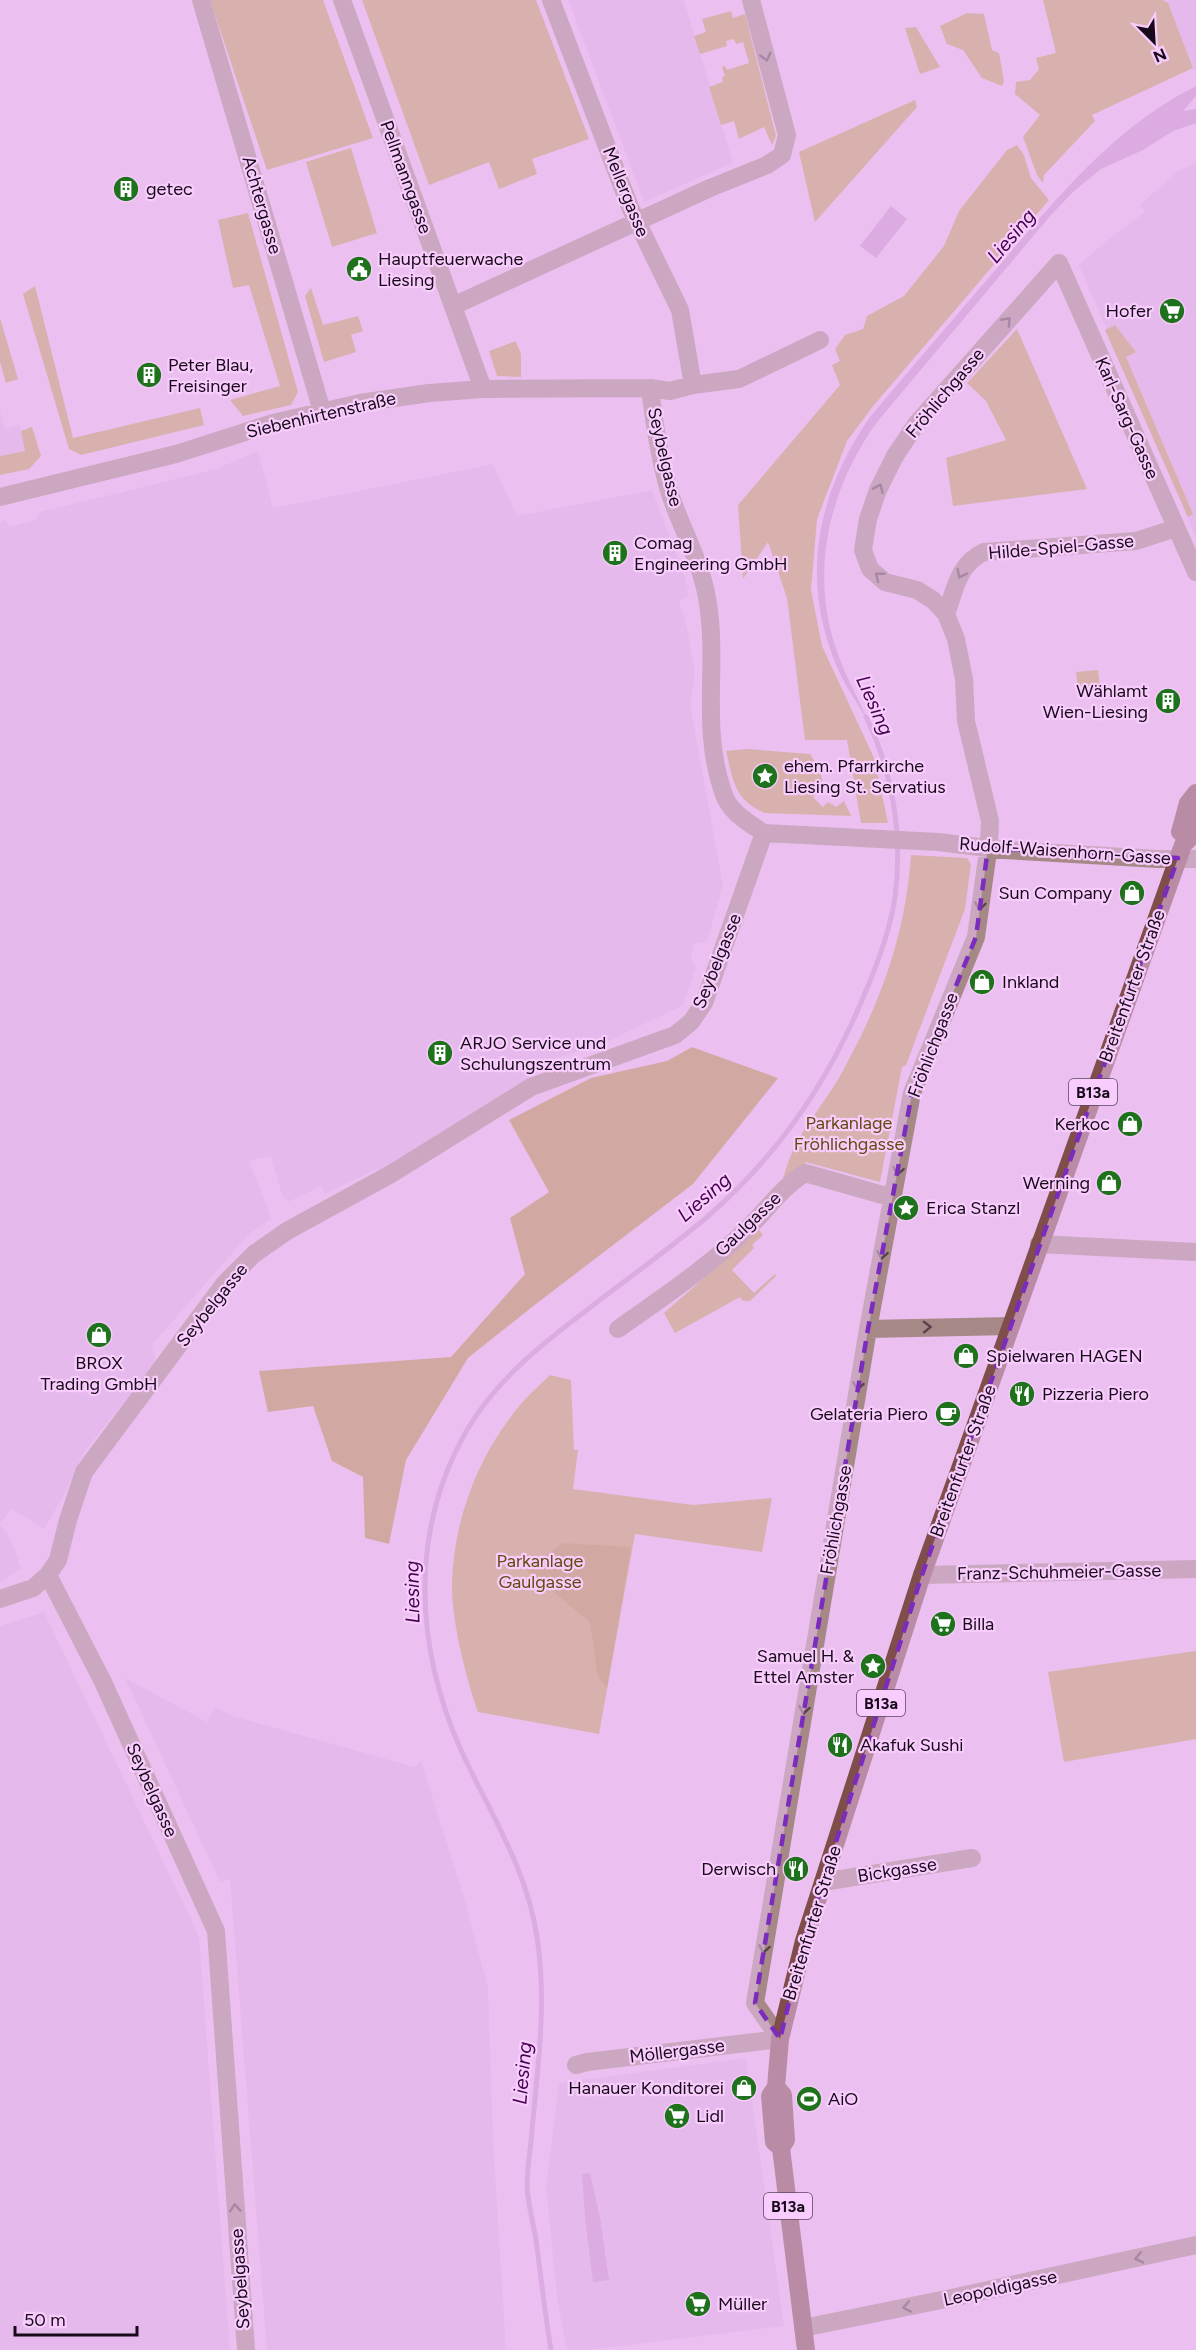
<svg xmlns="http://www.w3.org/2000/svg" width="1196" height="2350" viewBox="0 0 1196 2350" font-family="Figtree,sans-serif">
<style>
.built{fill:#e1b2e7}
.green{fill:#c19f5d}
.forest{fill:#b48f44}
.water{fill:#c893cf}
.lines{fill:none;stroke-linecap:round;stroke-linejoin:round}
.stream{stroke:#c893cf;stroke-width:5}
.minor{stroke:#a68987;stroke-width:18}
.major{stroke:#7f4d4a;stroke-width:18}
.oneway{stroke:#58434c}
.marked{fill:none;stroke:#7b2cbf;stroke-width:4.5;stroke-dasharray:12 8;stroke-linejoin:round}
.labels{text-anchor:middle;stroke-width:4.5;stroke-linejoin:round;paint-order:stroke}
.shield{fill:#f8cdfd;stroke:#5c445f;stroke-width:1.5}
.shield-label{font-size:16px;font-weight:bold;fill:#190a1b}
.street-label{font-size:18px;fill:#190a1b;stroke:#f8cdfd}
.poi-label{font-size:18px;fill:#190a1b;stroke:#f8cdfd;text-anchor:start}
.park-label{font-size:18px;fill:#654a10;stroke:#f8cdfd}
.water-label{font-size:20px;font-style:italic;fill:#46014f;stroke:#f8cdfd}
</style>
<rect width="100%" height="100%" fill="#ebc0f0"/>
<path class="built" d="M568,0H684L733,163L644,202Z
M1166,0H1196V74L1185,47Z
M1196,163V534L1195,535L1079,265L1106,241L1145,212L1140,205L1178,171Z
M0,411L5,429L19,425L26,451L0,456Z
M258,451L273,508L493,464L517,516L652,490L685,577L689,597L679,601L687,628L694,666V684L690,704L723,886L707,941L694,944L691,958L696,968L683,1005L603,1044L530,1066L531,1087L381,1179L377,1169L325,1194L321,1186L288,1202L282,1195L271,1156L249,1161L272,1219L250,1233L152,1345L156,1362L84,1452L63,1497L44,1529L12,1509L0,1523V522L6,520L9,527L35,520L40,512L216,469Z
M0,1525L10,1538L21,1568L0,1583Z
M44,1612L199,1936L230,2350H0V1626Z
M125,1678L207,1722L215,1707L233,1716L415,1767L421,1761L463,1894L488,1988L493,2141L506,2350H267L230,1879L220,1882Z
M746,2058L784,2326L588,2350H567L557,2298L546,2188L559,2083Z"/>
<path class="green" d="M210,0H323L373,138L267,170Z
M362,0H536L589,139L532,159L537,174L499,189L489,162L429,185Z
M1043,0H1163L1168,3L1193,68L1092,115L1095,121L1044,175L1043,183L1037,175L1023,137L1040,115L1015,94L1016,82L1030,80L1039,69L1036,58L1056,53Z
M731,11L733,18L745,14L776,136L772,145L764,127L739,139L734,121L721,125L709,87L723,82L722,77L725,76L722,67L725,66L727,70L749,63L743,42L736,44L734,39L726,41L727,46L700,54L694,36L706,32L702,19Z
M967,13L984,14L992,50L999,53L1004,81L1002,86L982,78L963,50L947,44L940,26Z
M916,27L940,67L920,74L905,28Z
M915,100L917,107L815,222L799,152Z
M1017,145L1024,155L1031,178L1049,200L874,405L847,441L817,519L811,590L822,646L874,758L888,823H861L847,740H805L787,598L768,542L743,579L738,505L840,385L832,365L840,361L835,349L845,335L863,329L867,316L904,296L944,246L959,211L1007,150Z
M351,148L377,233L332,247L306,162Z
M248,213L298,392L291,405L243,416L230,400L280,386L249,285L233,288L218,220Z
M35,286L73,438L200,408L204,425L81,455L69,449L23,294Z
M311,288L323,325L358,316L363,331L351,335L356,352L324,362L305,296Z
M0,318L18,379L6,383L0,362Z
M1115,325L1136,352L1126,357L1193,514L1188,517L1105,330Z
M1017,329L1087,489L953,506L946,458L1006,440L986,401L967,383Z
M513,342H516L521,354V377L497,376L489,351Z
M32,427L41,456L29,469L0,475V456L25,451L21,431Z
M1098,670L1101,694L1079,696L1076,672Z
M748,749L810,754L820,769L823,785L813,797L823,807L828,802L836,807L844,801L851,816L765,813C734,800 733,780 726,751Z
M911,855L967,858L971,864L965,909L906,1065L902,1067L880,1182L806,1162L805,1166L781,1184C785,1173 788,1161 793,1150C805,1124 826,1101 840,1076C880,1004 905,938 911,855Z
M759,1230L763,1235L752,1245L754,1248L732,1270L754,1293L775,1274L776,1276L750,1301H743L740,1297L675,1333L664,1313Z
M550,1375L571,1380L574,1450H578L573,1489L693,1505L772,1498L762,1552L635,1534L599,1734L478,1712C466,1677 451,1620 452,1582C454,1518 479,1453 521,1404C529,1394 540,1385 550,1375Z
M1196,1651V1739L1064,1762L1048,1672Z"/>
<path class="forest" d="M692,1047L778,1078L693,1184L532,1307L468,1358L406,1460L389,1544L365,1538L363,1477L332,1461L313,1406L268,1412L259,1371L451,1357L525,1274L510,1218L549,1192L509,1120L591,1078L667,1061Z
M563,1543L631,1547L607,1688L598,1677L590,1622L526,1570Z"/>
<path class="water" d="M1196,86V96L1183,111L1196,109V123L1173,131L1143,150L1101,169L1073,192L1051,215L877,422C832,485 811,562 833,639C841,668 857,695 869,723C860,707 849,692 841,676C799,586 814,497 870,417C912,367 955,317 998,267C1056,199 1114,127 1196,86Z
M891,206L907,219L876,258L860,246Z
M590,2173L600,2217L609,2280L593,2282L585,2218L582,2174Z"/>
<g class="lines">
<path class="stream" d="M551,2350C545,2314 541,2277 536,2240C533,2222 528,2204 527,2186C527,2167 531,2148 532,2130C538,2066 547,2001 537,1937C527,1868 489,1812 461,1750C415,1646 409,1531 467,1430C496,1381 538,1347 583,1313C624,1281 667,1251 707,1217C778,1156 830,1079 865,993C878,963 890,930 895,897C903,836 893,772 866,717"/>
<path class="minor" d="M201,0L322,411
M342,0L483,389
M551,0L630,207L680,310L693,385
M453,306L710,188L767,165L782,155L787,135L751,0
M650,388C654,422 659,457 669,491C680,526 701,561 707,598C719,663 700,726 723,792C729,812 747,822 764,833
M0,497L176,454L273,423L360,403L429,393L483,389L650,388L670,391L693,385L739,379L820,340
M946,614C955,590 958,564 984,552L1136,541L1176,528
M764,833L938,842L1004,850L1158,859H1196
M1039,1244L1196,1252
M618,1329C663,1297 710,1266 749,1227C768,1209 782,1187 805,1173L893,1198
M868,1329L1011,1326
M48,1575L103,1682L216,1931L246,2350
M922,1575L1196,1569
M0,1599L33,1588L48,1575L58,1560L68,1520L84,1472L225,1283L254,1254L287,1231L391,1174L531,1087L675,1035L691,1022L704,1003L764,833
M823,1882L972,1858
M576,2065L587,2062L780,2039L755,2003L868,1329L912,1093L976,937L989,844L990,821L966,721L964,679L956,639L946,614L933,600L917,590L885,582L870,569L863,550L868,519L878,490L895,456L917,423L1059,263L1196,572
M803,2328L956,2297L1196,2245"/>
<path class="major" d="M1180,832L1188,803L1196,793
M776,2087L783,2095L786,2140L781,2148L806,2350
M781,2148L774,2142L770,2096L776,2087L780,2039L804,1941L922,1575L1183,845L1190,838L1196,818"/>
</g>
<defs><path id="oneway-chevron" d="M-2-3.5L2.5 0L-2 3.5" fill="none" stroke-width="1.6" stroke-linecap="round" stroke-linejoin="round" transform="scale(1.5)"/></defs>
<g class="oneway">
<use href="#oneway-chevron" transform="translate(766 57) rotate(75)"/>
<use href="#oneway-chevron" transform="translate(1007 321) rotate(-48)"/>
<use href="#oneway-chevron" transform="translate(879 488) rotate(-66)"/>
<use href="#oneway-chevron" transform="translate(961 574) rotate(115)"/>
<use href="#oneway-chevron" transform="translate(879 576) rotate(-142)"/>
<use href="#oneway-chevron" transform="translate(980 906) rotate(98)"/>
<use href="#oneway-chevron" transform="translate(898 1171) rotate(101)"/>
<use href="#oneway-chevron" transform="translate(882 1255) rotate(101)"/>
<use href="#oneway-chevron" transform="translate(927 1327) rotate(-1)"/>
<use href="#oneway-chevron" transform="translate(858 1386) rotate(100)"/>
<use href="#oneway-chevron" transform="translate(804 1710) rotate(100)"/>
<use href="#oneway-chevron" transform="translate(764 1949) rotate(100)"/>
<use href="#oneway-chevron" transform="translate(235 2208) rotate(-94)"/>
<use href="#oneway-chevron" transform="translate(1139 2258) rotate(167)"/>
<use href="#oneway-chevron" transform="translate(907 2307) rotate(169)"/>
</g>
<path d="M0 0H1196V2350H0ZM988,848L1178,858L922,1575L804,1941L780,2039L755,2003L868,1329L912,1093L976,937Z" fill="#ebc0f0" fill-opacity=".55" fill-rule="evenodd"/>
<path class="marked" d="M988,848L1178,858L922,1575L804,1941L780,2039L755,2003L868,1329L912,1093L976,937Z"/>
<defs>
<g id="building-disc" transform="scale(1.35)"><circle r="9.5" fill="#1f721c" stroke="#f8cdfd"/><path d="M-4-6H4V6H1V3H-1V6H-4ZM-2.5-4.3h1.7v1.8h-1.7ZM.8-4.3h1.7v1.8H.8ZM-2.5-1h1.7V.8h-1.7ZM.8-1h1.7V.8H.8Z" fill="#fff"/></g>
<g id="civic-disc" transform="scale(1.35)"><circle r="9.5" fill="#1f721c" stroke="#f8cdfd"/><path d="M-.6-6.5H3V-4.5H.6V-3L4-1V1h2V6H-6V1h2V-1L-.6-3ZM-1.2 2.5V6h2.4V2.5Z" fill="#fff"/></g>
<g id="supermarket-disc" transform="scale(1.35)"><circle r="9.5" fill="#1f721c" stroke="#f8cdfd"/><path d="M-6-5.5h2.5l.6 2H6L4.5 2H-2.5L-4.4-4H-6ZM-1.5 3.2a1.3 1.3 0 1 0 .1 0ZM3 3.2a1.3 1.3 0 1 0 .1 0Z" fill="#fff"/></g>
<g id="sight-disc" transform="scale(1.35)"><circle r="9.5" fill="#1f721c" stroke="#f8cdfd"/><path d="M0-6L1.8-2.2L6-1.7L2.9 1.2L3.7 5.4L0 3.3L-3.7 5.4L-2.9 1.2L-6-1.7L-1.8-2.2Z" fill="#fff"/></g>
<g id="shop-disc" transform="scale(1.35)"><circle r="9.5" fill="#1f721c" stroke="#f8cdfd"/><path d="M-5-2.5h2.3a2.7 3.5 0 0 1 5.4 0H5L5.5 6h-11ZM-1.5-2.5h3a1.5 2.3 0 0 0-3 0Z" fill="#fff"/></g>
<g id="restaurant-disc" transform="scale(1.35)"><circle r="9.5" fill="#1f721c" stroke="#f8cdfd"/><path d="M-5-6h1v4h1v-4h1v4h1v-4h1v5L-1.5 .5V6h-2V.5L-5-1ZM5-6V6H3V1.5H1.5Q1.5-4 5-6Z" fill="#fff"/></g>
<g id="cafe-disc" transform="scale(1.35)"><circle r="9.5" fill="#1f721c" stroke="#f8cdfd"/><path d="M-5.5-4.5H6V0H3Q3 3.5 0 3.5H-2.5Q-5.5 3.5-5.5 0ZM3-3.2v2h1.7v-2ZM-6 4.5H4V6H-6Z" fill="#fff"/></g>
<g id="stadium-disc" transform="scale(1.35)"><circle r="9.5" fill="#1f721c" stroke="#f8cdfd"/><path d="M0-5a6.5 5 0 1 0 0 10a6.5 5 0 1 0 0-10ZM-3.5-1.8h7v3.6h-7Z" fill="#fff"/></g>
</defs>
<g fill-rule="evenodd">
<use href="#building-disc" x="126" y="189"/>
<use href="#civic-disc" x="359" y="269"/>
<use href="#supermarket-disc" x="1172" y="311"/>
<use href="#building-disc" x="149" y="375"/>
<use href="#building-disc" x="615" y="553"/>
<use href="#building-disc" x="1168" y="701"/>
<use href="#sight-disc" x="765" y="776"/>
<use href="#shop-disc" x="1132" y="893"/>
<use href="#shop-disc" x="982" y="982"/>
<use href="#building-disc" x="440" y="1053"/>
<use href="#shop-disc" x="1130" y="1124"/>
<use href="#shop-disc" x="1109" y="1183"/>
<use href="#sight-disc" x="906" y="1208"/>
<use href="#shop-disc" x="99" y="1335"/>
<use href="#shop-disc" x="966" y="1356"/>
<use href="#restaurant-disc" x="1022" y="1394"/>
<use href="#cafe-disc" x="948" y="1414"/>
<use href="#supermarket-disc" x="943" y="1624"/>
<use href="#sight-disc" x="873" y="1666"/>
<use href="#restaurant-disc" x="840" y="1745"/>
<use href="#restaurant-disc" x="796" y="1869"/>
<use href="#shop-disc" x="744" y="2088"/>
<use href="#stadium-disc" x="809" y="2099"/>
<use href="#supermarket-disc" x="677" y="2116"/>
<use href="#supermarket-disc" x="698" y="2304"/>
</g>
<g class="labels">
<g class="shield">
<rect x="1069" y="1079" width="48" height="26" rx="4.5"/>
<rect x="857" y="1690" width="48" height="26" rx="4.5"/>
<rect x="764" y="2193" width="48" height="26" rx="4.5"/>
</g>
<g class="shield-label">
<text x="1093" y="1098">B13a</text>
<text x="881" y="1709">B13a</text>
<text x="788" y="2212">B13a</text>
</g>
<g class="street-label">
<text transform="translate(406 177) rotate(70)" y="6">Pellmanngasse</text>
<text transform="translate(626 192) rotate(68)" y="6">Mellergasse</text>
<text transform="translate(262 205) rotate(74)" y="6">Achtergasse</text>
<text transform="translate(945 393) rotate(-50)" y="6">Fröhlichgasse</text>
<text transform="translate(321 415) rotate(-13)" y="6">Siebenhirtenstraße</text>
<text transform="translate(1127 418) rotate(66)" y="6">Karl-Sarg-Gasse</text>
<text transform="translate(665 457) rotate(77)" y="6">Seybelgasse</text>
<text transform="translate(1061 547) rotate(-5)" y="6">Hilde-Spiel-Gasse</text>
<text transform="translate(1065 851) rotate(4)" y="6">Rudolf-Waisenhorn-Gasse</text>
<text transform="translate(717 961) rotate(-68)" y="6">Seybelgasse</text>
<text transform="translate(1132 986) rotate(-70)" y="6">Breitenfurter Straße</text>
<text transform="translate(933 1045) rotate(-69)" y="6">Fröhlichgasse</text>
<text transform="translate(748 1224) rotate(-44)" y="6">Gaulgasse</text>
<text transform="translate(212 1305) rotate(-51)" y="6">Seybelgasse</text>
<text transform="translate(963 1461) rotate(-70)" y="6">Breitenfurter Straße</text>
<text transform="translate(836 1520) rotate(-80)" y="6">Fröhlichgasse</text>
<text transform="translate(1059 1572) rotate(-1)" y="6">Franz-Schuhmeier-Gasse</text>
<text transform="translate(152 1790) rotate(66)" y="6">Seybelgasse</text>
<text transform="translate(897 1870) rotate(-9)" y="6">Bickgasse</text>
<text transform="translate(812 1923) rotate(-73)" y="6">Breitenfurter Straße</text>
<text transform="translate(677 2051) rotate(-7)" y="6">Möllergasse</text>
<text transform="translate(240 2279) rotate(-94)" y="6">Seybelgasse</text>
<text transform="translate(1000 2288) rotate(-12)" y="6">Leopoldigasse</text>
</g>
<g class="poi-label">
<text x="146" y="195">getec</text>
<text x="378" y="265">Hauptfeuerwache<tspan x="378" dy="21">Liesing</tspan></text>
<text x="1152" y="317" text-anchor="end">Hofer</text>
<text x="168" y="371">Peter Blau,<tspan x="168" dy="21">Freisinger</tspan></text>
<text x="634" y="549">Comag<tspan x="634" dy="21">Engineering GmbH</tspan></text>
<text x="1148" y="697" text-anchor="end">Wählamt<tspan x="1148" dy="21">Wien-Liesing</tspan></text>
<text x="784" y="772">ehem. Pfarrkirche<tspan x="784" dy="21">Liesing St. Servatius</tspan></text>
<text x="1112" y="899" text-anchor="end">Sun Company</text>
<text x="1002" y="988">Inkland</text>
<text x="460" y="1049">ARJO Service und<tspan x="460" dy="21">Schulungszentrum</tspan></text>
<text x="1110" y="1130" text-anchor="end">Kerkoc</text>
<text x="1090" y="1189" text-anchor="end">Werning</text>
<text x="926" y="1214">Erica Stanzl</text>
<text x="986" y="1362">Spielwaren HAGEN</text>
<text x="99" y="1369" text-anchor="middle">BROX<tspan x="99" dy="21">Trading GmbH</tspan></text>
<text x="1042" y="1400">Pizzeria Piero</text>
<text x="928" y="1420" text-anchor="end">Gelateria Piero</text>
<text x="962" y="1630">Billa</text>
<text x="854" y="1662" text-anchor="end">Samuel H. &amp;<tspan x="854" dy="21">Ettel Amster</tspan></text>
<text x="860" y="1751">Akafuk Sushi</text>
<text x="776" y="1875" text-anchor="end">Derwisch</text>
<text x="724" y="2094" text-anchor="end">Hanauer Konditorei</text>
<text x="828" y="2105">AiO</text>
<text x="696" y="2122">Lidl</text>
<text x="718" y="2310">Müller</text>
</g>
<g class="park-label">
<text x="849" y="1129">Parkanlage<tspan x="849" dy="21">Fröhlichgasse</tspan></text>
<text x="540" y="1567">Parkanlage<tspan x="540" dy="21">Gaulgasse</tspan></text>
</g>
<g class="water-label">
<text transform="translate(1011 236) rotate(-50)" y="7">Liesing</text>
<text transform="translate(875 705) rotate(66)" y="7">Liesing</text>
<text transform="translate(704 1197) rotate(-41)" y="7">Liesing</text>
<text transform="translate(412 1592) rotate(-91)" y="7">Liesing</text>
<text transform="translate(522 2073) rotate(-85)" y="7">Liesing</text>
</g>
</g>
<g transform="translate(1154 42) rotate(156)" stroke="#f8cdfd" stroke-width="4.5" paint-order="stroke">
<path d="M0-4.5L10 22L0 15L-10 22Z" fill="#190a1b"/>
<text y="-9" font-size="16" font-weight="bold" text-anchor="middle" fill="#190a1b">N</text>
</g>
<path d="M15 2326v9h122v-9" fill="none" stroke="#190a1b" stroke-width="3"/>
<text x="24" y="2326" font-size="18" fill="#190a1b" stroke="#f8cdfd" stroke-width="4.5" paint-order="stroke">50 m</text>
</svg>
